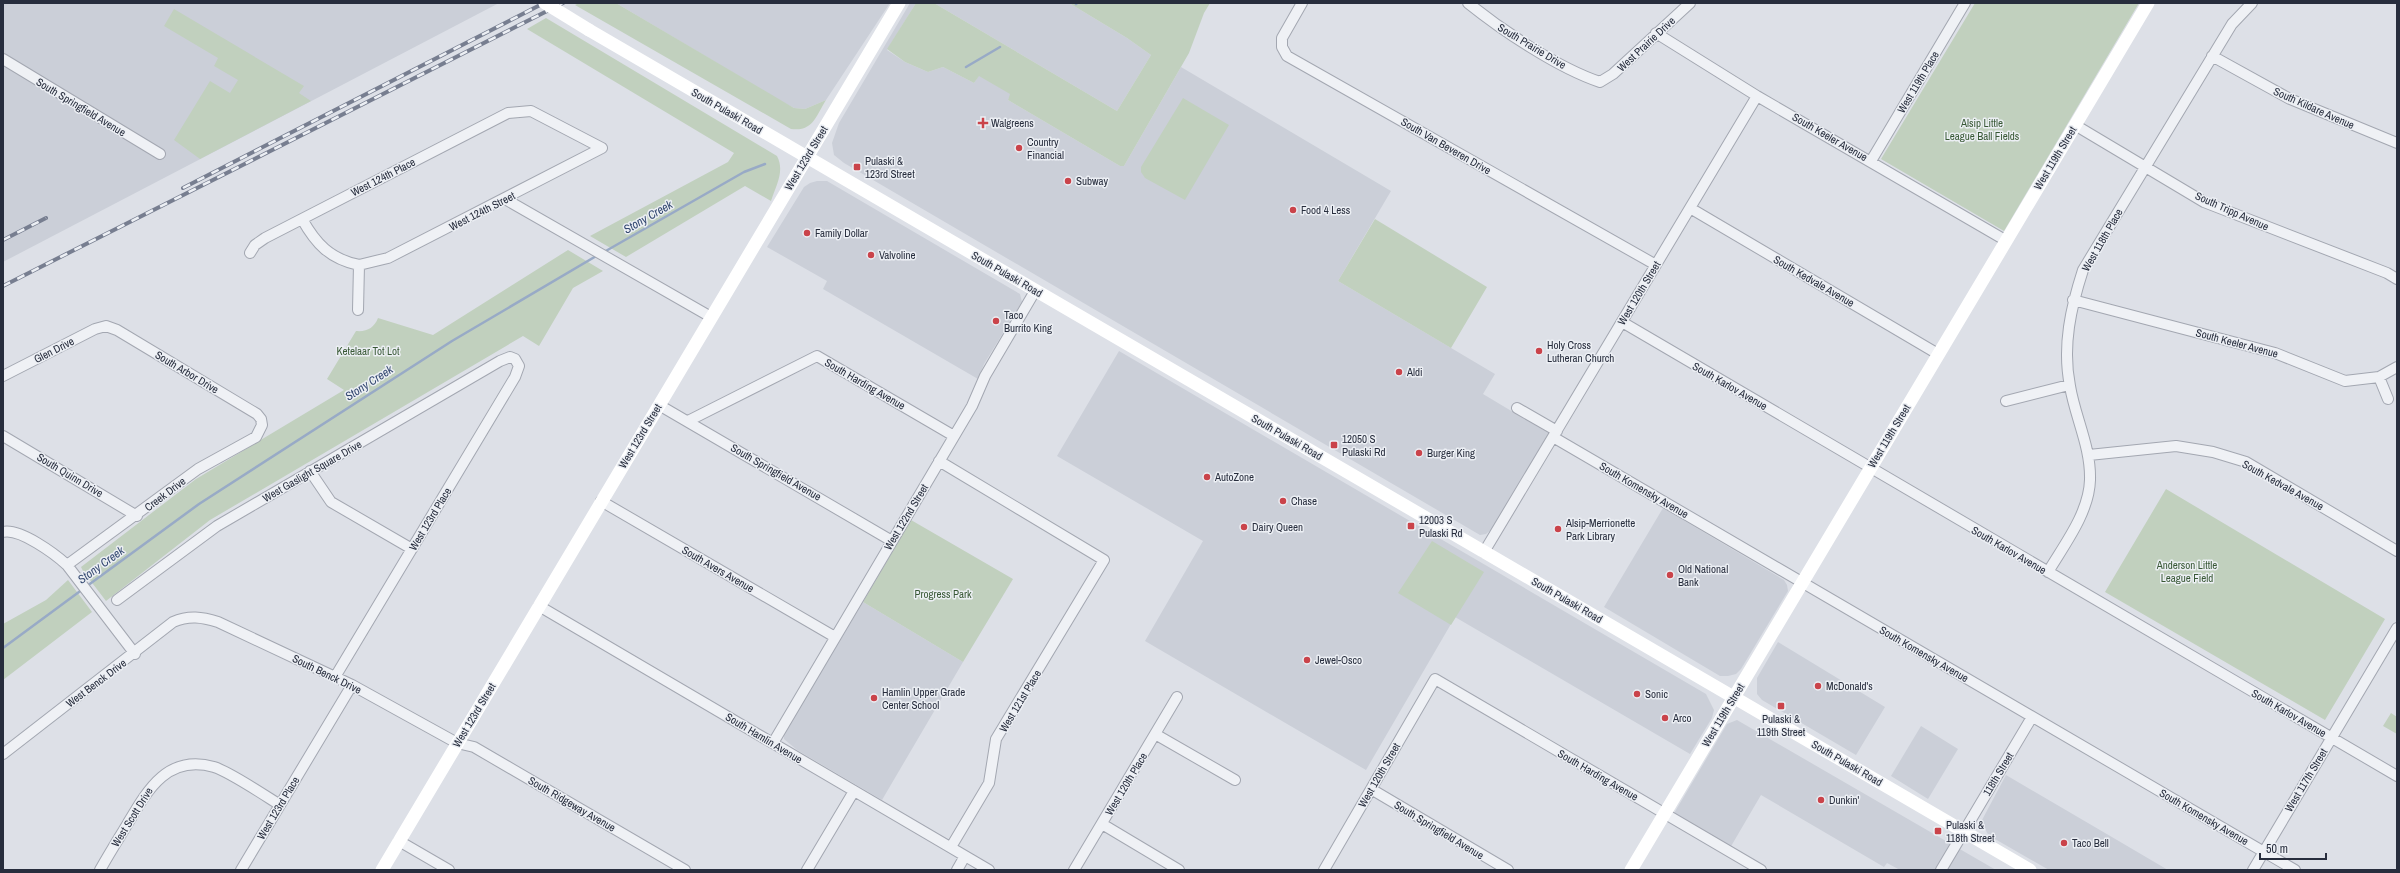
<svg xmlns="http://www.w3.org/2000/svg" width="2400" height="873" viewBox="0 0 2400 873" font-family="'Archivo Narrow',sans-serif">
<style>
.built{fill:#cbcfd8}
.green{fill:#c1d0be}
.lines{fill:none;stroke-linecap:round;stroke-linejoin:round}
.stream{stroke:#98aac6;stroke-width:2.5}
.street-casing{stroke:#a3a7b1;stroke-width:12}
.street{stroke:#eff1f5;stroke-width:10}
.secondary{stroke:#fff;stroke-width:13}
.rail-casing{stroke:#777e90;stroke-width:4}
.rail{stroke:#eceff4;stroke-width:2.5;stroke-dasharray:8;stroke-linecap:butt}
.secondary-bridge{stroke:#fff;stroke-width:13}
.poi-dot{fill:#ca434a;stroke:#eceff4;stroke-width:1.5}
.labels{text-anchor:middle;stroke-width:3;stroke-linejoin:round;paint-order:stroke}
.street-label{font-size:11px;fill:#272d3d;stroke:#eceff4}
.poi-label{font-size:11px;fill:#272d3d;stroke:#eceff4;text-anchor:start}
.park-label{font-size:11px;fill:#385835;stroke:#eceff4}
.water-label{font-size:12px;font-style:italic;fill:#32476f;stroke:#eceff4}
</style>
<rect width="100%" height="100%" fill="#dde0e7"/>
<path class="built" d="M3,3H499L3,262Z
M616,3H890L826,100L805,109L794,108L779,100Z
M910,3H916L887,50L905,62L928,72L943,67L974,83L979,75L1011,94L1008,100L1120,166H1124L1181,67L1391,191L1338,281L1495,374L1483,394L1550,434L1492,529L1486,534L1480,535L844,163L834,155L832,143L839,123Z
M934,3H1069L1127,38L1151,55L1117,111Z
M817,181H827L1020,294L1022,302L984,364L978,379L823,289L827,281L767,247L804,187L810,183Z
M1119,351L1706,694L1714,710L1712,718L1690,754L1455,617L1366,770L1145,641L1203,541L1057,456Z
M1663,508L1784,580L1787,585L1788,591L1741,669L1736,674L1728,676H1720L1604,607Z
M863,602L963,662L882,800L797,750L784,739V734Z
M1778,642L1885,707L1856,755L1762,700L1757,694V678Z
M1737,720L1996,870H1900L1887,863L1884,867L1761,795L1730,848L1673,815L1727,724Z
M1921,726L1958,749L1928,799L1891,776Z
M2006,775L2117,840L2168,870H2049L1995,839L1987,833L1982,820Z"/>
<path class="green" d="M579,3H616L794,108L805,109L826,100C816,116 813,132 791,129L575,5Z
M916,3H934L1117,111L1151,55L1127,38L1069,3H1210L1204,13L1189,53L1124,166H1120L1008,100L1010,94L979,76L974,83L943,67L928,72L905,62L887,49Z
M1975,3H2139L2004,231L1881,159Z
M174,9L304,86L299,93L311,101L200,159L174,140L210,81L230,93L238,80L214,66L218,58L164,26Z
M546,18L777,156C785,171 776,186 771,201L745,186L626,257L590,236L728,162L734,153L527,29Z
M1183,98L1229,125L1185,200L1145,178L1141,172V167Z
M1375,219L1487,287L1451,348L1338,281Z
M568,250L603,271L573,288L539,346L523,336L210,520L106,601L83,571L81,567L196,479L344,390L327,379L356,331C367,332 374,328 378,318L433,335Z
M2166,489L2385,619L2325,720L2105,592Z
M911,520L1013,579L963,662L863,602Z
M1432,541L1484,572L1451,625L1398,593Z
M68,580L92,612L3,680V624L46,600Z
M2391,713L2397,717V734L2383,726Z"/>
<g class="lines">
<path class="stream" d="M1076,4L1077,3
M966,67L1000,47
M604,252L744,172L765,164
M87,586L199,504L452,341L598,255
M3,648L83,589"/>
<g class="street-casing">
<path id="street" d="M1302,3L1282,38V47L1287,56L1656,265
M1468,3C1503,31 1558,68 1600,82L1613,74L1690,3
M1656,33L1757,96L2005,240
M2212,56L2290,99L2397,143
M3,59L160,154
M2075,125L2204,202L2387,273L2397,279
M1871,161L1965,3
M505,199L711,317
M1690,208L1938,354
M302,219C316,244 330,259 359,265L358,310
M250,253L255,245L265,238L508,113L531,111L602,148
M359,265L388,258L602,148
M2073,300L2275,353L2345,381L2379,377L2397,367
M1622,322L2397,776
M3,376L95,329L106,326L117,330L257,414L261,419L262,425L256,437L198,469L67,565
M2379,377L2388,399
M2006,401L2069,385
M659,405L892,541
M1517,408L1557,431
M688,421L817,356L954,436
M3,436L137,516
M1553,437L2295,870
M2089,455L2176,446L2213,452L2246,462L2397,551
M939,461L1104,560L996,739L989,783L951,847
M310,471L331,502L412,549
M601,501L835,637
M3,532C20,528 55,554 67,565L135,654
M1484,552L1757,96
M2048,572C2064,545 2089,513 2090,480C2091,447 2075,417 2070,386C2062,346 2071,307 2083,270L2232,24L2252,3
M117,600L217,526L500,361L510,357L515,359L519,366L515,377L335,677
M539,606L989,870
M1155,734L1235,780
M773,743L972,406L985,376L1035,291
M3,754L173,622C189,615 202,617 218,622L352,685L457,743L474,747L685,870
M1371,789L1508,870
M1102,824L1179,870
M399,841L449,870
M100,870C109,854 119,838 128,823C148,789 168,754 214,767C230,772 264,795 280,805
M241,870L352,685
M807,870L854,791
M957,870L965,856
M1074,870L1177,697
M1324,870L1435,679L1761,870
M1941,870L2032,717
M2253,870L2397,628"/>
</g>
<use href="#street" class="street"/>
<path class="secondary" d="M589,30L2030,870
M382,870L899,3
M1631,870L2148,3"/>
<g class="rail-casing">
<path id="rail" d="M183,188L544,3
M3,240L46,218
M3,286L563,3"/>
</g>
<use href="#rail" class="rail"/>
<path class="secondary-bridge" d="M545,3L589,30"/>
</g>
<g class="poi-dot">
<path d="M981 117h4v4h4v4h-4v4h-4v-4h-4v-4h4z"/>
<circle cx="1019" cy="148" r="4"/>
<rect x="853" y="163" width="8" height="8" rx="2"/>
<circle cx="1068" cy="181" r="4"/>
<circle cx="1293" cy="210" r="4"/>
<circle cx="807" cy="233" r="4"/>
<circle cx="871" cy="255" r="4"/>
<circle cx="996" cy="321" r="4"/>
<circle cx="1539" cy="351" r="4"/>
<circle cx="1399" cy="372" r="4"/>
<rect x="1330" y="441" width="8" height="8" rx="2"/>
<circle cx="1419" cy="453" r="4"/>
<circle cx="1207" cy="477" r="4"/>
<circle cx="1283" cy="501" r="4"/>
<rect x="1407" y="522" width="8" height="8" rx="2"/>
<circle cx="1244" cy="527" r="4"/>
<circle cx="1558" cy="529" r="4"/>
<circle cx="1670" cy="575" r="4"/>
<circle cx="1307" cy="660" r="4"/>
<circle cx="1818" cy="686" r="4"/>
<circle cx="1637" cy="694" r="4"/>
<circle cx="874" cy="698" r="4"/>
<rect x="1777" y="702" width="8" height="8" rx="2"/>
<circle cx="1665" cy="718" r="4"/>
<circle cx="1821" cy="800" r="4"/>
<rect x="1934" y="827" width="8" height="8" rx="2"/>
<circle cx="2064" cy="843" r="4"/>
</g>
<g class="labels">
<g class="street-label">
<text transform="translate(1646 44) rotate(-43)" y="4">West Prairie Drive</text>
<text transform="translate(1532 46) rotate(31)" y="4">South Prairie Drive</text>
<text transform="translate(1918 82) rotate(-59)" y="4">West 119th Place</text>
<text transform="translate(81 107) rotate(31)" y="4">South Springfield Avenue</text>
<text transform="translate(2314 108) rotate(24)" y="4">South Kildare Avenue</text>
<text transform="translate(727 111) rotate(30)" y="4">South Pulaski Road</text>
<text transform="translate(1830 137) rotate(30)" y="4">South Keeler Avenue</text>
<text transform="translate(1446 146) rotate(30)" y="4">South Van Beveren Drive</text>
<text transform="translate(806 158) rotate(-59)" y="4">West 123rd Street</text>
<text transform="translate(2055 158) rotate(-59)" y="4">West 119th Street</text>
<text transform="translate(383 177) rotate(-27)" y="4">West 124th Place</text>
<text transform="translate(482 211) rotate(-27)" y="4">West 124th Street</text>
<text transform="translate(2232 211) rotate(24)" y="4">South Tripp Avenue</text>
<text transform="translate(2102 240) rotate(-60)" y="4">West 118th Place</text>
<text transform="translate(1007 274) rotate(30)" y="4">South Pulaski Road</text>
<text transform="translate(1814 281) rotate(30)" y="4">South Kedvale Avenue</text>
<text transform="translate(1639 293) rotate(-59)" y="4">West 120th Street</text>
<text transform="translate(2237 343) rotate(15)" y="4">South Keeler Avenue</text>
<text transform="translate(54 350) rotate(-27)" y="4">Glen Drive</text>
<text transform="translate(187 372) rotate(31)" y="4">South Arbor Drive</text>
<text transform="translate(865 384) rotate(30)" y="4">South Harding Avenue</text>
<text transform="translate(1730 386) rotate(30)" y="4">South Karlov Avenue</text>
<text transform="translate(640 436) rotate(-59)" y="4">West 123rd Street</text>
<text transform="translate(1889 436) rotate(-59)" y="4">West 119th Street</text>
<text transform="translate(1287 437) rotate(30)" y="4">South Pulaski Road</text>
<text transform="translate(312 471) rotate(-30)" y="4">West Gaslight Square Drive</text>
<text transform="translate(776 472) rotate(30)" y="4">South Springfield Avenue</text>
<text transform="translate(70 475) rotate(31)" y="4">South Quinn Drive</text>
<text transform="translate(2283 485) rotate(29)" y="4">South Kedvale Avenue</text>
<text transform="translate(1644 490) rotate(30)" y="4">South Komensky Avenue</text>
<text transform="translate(165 494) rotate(-37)" y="4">Creek Drive</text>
<text transform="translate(906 517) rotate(-59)" y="4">West 122nd Street</text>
<text transform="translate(430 519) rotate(-59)" y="4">West 123rd Place</text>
<text transform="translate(2009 550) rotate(30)" y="4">South Karlov Avenue</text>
<text transform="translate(718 569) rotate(30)" y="4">South Avers Avenue</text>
<text transform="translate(1567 600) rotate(30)" y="4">South Pulaski Road</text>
<text transform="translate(1924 654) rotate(30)" y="4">South Komensky Avenue</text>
<text transform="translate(327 674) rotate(26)" y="4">South Benck Drive</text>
<text transform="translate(96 683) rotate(-37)" y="4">West Benck Drive</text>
<text transform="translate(1020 701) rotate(-59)" y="4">West 121st Place</text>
<text transform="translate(2289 713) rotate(30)" y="4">South Karlov Avenue</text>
<text transform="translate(474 715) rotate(-59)" y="4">West 123rd Street</text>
<text transform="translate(1723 715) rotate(-59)" y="4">West 119th Street</text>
<text transform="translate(764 738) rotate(31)" y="4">South Hamlin Avenue</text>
<text transform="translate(1847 763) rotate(30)" y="4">South Pulaski Road</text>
<text transform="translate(1998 774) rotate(-59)" y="4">118th Street</text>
<text transform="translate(1379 775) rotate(-60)" y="4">West 120th Street</text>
<text transform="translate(1598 775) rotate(30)" y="4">South Harding Avenue</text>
<text transform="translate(2306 780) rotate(-59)" y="4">West 117th Street</text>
<text transform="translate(1126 784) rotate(-59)" y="4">West 120th Place</text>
<text transform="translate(572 804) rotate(30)" y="4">South Ridgeway Avenue</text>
<text transform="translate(278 808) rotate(-59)" y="4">West 123rd Place</text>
<text transform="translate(132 817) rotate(-58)" y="4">West Scott Drive</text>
<text transform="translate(2204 817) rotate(30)" y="4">South Komensky Avenue</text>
<text transform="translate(1439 830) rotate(31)" y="4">South Springfield Avenue</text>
</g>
<g class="poi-label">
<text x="991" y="127">Walgreens</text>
<text x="1027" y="146">Country<tspan x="1027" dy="13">Financial</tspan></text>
<text x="865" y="165">Pulaski &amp;<tspan x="865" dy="13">123rd Street</tspan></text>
<text x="1076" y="185">Subway</text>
<text x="1301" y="214">Food 4 Less</text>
<text x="815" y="237">Family Dollar</text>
<text x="879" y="259">Valvoline</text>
<text x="1004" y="319">Taco<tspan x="1004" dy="13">Burrito King</tspan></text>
<text x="1547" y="349">Holy Cross<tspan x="1547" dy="13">Lutheran Church</tspan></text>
<text x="1407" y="376">Aldi</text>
<text x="1342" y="443">12050 S<tspan x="1342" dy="13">Pulaski Rd</tspan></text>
<text x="1427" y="457">Burger King</text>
<text x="1215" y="481">AutoZone</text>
<text x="1291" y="505">Chase</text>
<text x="1419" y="524">12003 S<tspan x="1419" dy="13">Pulaski Rd</tspan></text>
<text x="1566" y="527">Alsip-Merrionette<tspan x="1566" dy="13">Park Library</tspan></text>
<text x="1252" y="531">Dairy Queen</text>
<text x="1678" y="573">Old National<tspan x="1678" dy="13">Bank</tspan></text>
<text x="1315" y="664">Jewel-Osco</text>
<text x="1826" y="690">McDonald's</text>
<text x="882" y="696">Hamlin Upper Grade<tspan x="882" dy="13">Center School</tspan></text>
<text x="1645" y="698">Sonic</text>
<text x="1673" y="722">Arco</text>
<text x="1781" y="723" text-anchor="middle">Pulaski &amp;<tspan x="1781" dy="13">119th Street</tspan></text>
<text x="1829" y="804">Dunkin'</text>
<text x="1946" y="829">Pulaski &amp;<tspan x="1946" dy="13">118th Street</tspan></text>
<text x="2072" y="847">Taco Bell</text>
</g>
<g class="park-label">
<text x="1982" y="127">Alsip Little<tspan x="1982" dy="13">League Ball Fields</tspan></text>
<text x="368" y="355">Ketelaar Tot Lot</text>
<text x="2187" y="569">Anderson Little<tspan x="2187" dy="13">League Field</tspan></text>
<text x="943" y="598">Progress Park</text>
</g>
<g class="water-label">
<text transform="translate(648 217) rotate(-30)" y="4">Stony Creek</text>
<text transform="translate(369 383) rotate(-33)" y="4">Stony Creek</text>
<text transform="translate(101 565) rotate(-36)" y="4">Stony Creek</text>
</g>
</g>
<rect width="2400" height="873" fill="none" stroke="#272d3d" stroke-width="8"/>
<path d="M2260 853v6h66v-6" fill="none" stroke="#272d3d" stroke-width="2"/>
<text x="2266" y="853" font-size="12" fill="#272d3d" stroke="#eceff4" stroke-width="3" paint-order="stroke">50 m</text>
</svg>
